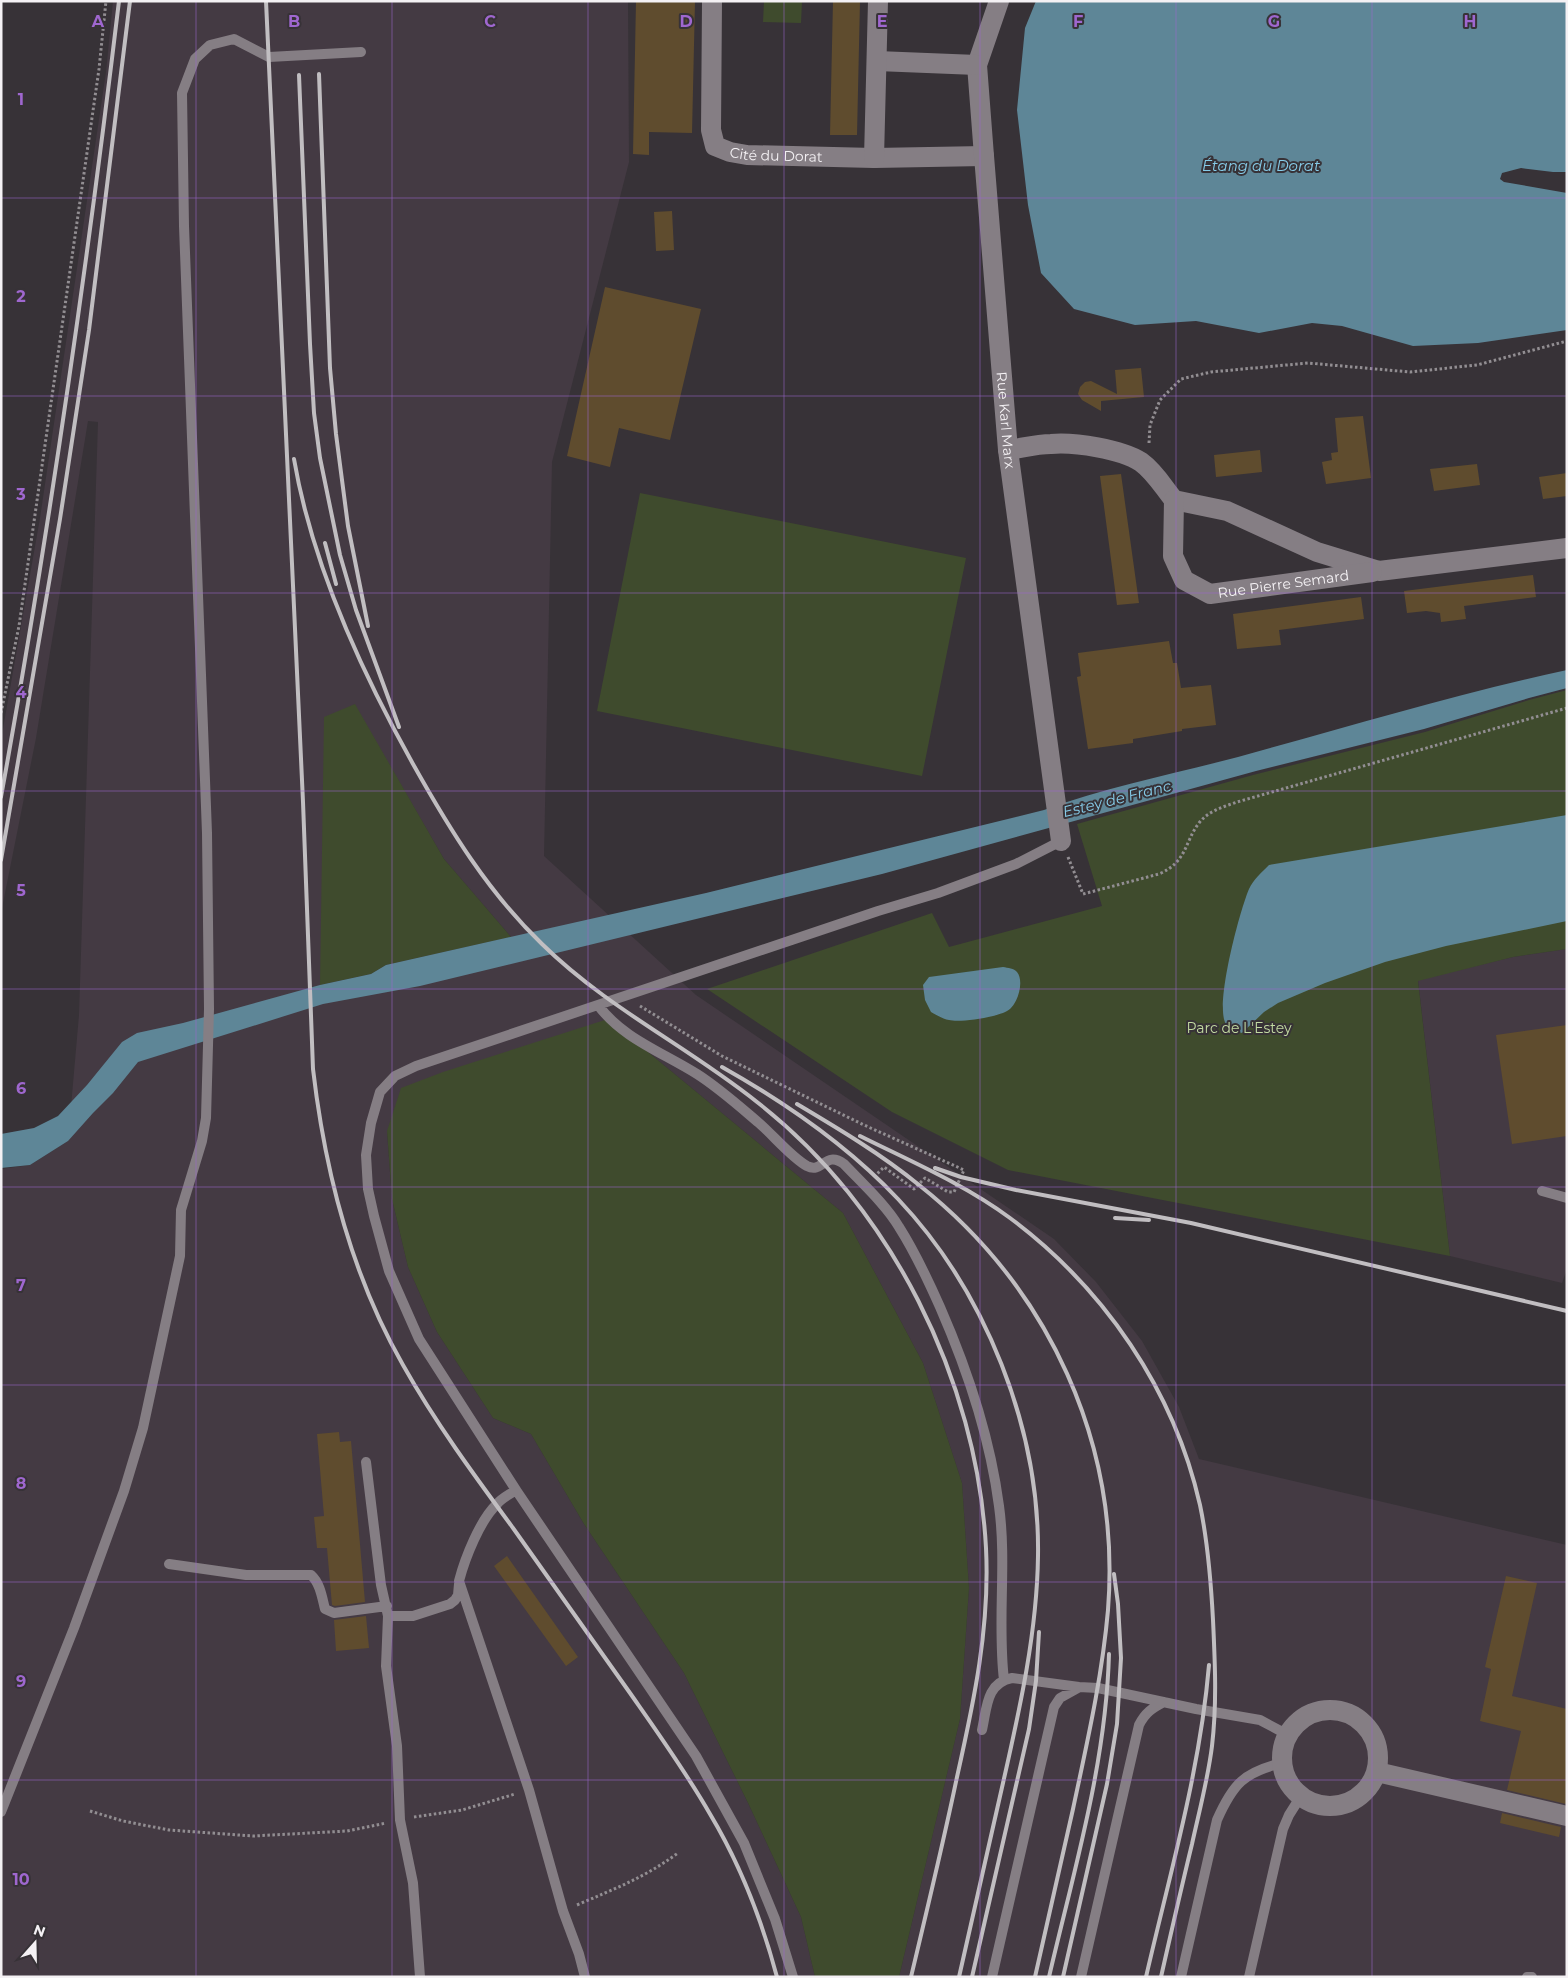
<svg xmlns="http://www.w3.org/2000/svg" width="1568" height="1978" viewBox="0 0 1568 1978" font-family="Montserrat,sans-serif">
<style>
.built{fill:#443a43;fill-rule:evenodd}
.green{fill:#3f4b2d}
.water{fill:#5e8697}
.building{fill:#5f4c2e}
.lines{fill:none;stroke-linecap:round;stroke-linejoin:round}
.path{stroke:#928e92;stroke-width:3;stroke-dasharray:2.5 2.5;stroke-linecap:butt}
.lane{stroke:#857e84;stroke-width:10}
.street{stroke:#857e84;stroke-width:20}
.rail{stroke:#c1bec1;stroke-width:4}
.grid{fill:none;stroke:#9f67cf;stroke-width:1;stroke-opacity:0.55}
.labels{text-anchor:middle;stroke-width:4;stroke-linejoin:round;paint-order:stroke}
.street-label{font-size:14px;fill:#f4f1f4;stroke:#373237}
.park-label{font-size:14px;fill:#c3dba2;stroke:#373237}
.water-label{font-size:15px;font-style:italic;fill:#86cce9;stroke:#373237}
.grid-label{font-size:16px;text-anchor:middle;font-weight:bold;fill:#9f67cf;stroke:#373237;stroke-width:4;stroke-linejoin:round;paint-order:stroke}
</style>
<rect width="100%" height="100%" fill="#373237"/>
<path class="built" d="M113,1H628L629,162L552,462L544,856L696,995L1054,1239L1096,1282L1142,1341L1179,1407L1199,1459L1567,1545V1977H899L960,1719L969,1588L962,1483L923,1363L843,1213L608,1019L387,1131L392,1199L408,1267L437,1332L493,1418L531,1434L584,1524L684,1673L749,1805L801,1917L815,1977H1V1169L30,1165L68,1141L79,1015L98,422L88,421L36,738L1,913V740L40,518L106,72ZM354,704L444,859L511,937L386,965L371,974L321,985Z
M1567,949V1269L1562,1283L1450,1256L1418,980L1513,957Z"/>
<path class="green" d="M764,1H802L801,23L763,22Z
M640,493L966,558L922,776L597,711Z
M1567,690V949L1513,957L1418,981L1450,1256L1008,1170L892,1112L707,989L932,913L949,947L1102,906L1077,824L1253,775L1425,732L1529,700Z
M355,704L444,859L511,937L386,965L371,974L320,985L324,717Z
M608,1019L843,1213L923,1363L962,1483L969,1588L960,1719L899,1977H815L801,1917L749,1805L684,1673L584,1524L531,1434L493,1418L437,1332L408,1267L392,1199L387,1131L401,1088L443,1072Z"/>
<path class="water" d="M1036,1H1567V172H1553L1521,168L1502,173L1500,179L1504,182L1567,193V330L1478,343L1413,346L1342,326L1312,323L1259,333L1196,321L1135,325L1074,309L1041,273L1028,205L1017,110L1025,28Z
M1567,670V688L1529,698L1424,729L1256,771L882,874L420,986L323,1004L138,1062L113,1093L93,1113L68,1141L30,1165L1,1168V1134L34,1128L58,1116L87,1085L122,1042L137,1033L183,1023L320,985L371,974L386,965L706,893L1044,810C1107,787 1173,774 1238,757C1347,727 1456,694 1567,670Z
M1567,815V921L1446,946L1385,962L1325,983L1278,1003L1264,1012L1242,1033C1236,1031 1230,1030 1226,1024C1214,1006 1240,910 1249,889C1253,880 1262,872 1269,865Z
M1003,967C1008,968 1014,968 1017,972C1025,982 1017,1006 1007,1011C997,1017 960,1023 949,1020C943,1019 936,1015 931,1012L925,1000L923,985L929,977Z"/>
<path class="building" d="M636,1H695L692,133L649,132V155L633,154Z
M833,1H860L857,135H830Z
M672,211L674,250L656,251L654,212Z
M605,287L701,309L670,440L619,428L610,467L567,456Z
M1141,368L1144,397L1101,401V411L1082,400L1078,394L1080,387L1085,382L1091,381L1117,394L1115,370Z
M1363,416L1371,478L1326,484L1322,462L1332,460L1331,453L1338,452L1335,418Z
M1260,450L1262,472L1216,477L1214,455Z
M1477,464L1480,485L1434,491L1430,469Z
M1567,473V496L1543,499L1539,477Z
M1121,474L1139,603L1117,605L1100,476Z
M1533,575L1536,597L1464,606L1466,619L1441,622L1440,613L1426,611L1407,613L1404,591Z
M1361,597L1364,619L1279,630L1281,645L1237,649L1233,614Z
M1169,641L1173,663H1177L1181,688L1211,685L1216,725L1182,729V731L1133,739V743L1088,749L1077,677L1081,676L1078,653Z
M1567,1025V1136L1512,1144L1496,1035Z
M339,1432L340,1442L351,1441L365,1602L335,1606L332,1605L327,1548H317L314,1517L324,1516L317,1434Z
M507,1556L578,1657L566,1666L494,1566Z
M1506,1576L1537,1583L1512,1696L1567,1709L1566,1804L1507,1790L1521,1731L1480,1721L1491,1669L1485,1667Z
M366,1616L369,1648L336,1651L334,1620Z
M1502,1813L1561,1827L1559,1837L1500,1823Z"/>
<g class="lines">
<path class="path" d="M1149,443L1150,425L1160,400L1181,379L1211,372L1308,363L1410,372L1477,365L1567,341
M1,713L19,626L99,69L106,1
M1068,857L1083,894L1159,874C1187,862 1184,843 1199,823C1208,811 1223,807 1237,802L1567,708
M640,1006L722,1056L864,1125L964,1170L954,1192H948L925,1178L914,1189L884,1167L876,1175
M90,1811L123,1821L169,1830L253,1836L347,1831L386,1823
M414,1817L462,1810L515,1794
M577,1905C614,1889 644,1878 678,1853"/>
<path class="lane" d="M598,1005C622,1038 662,1052 697,1074C719,1088 739,1106 759,1123C773,1135 792,1158 807,1166C823,1174 825,1150 844,1164C862,1183 886,1205 899,1227C915,1252 928,1280 940,1307C968,1371 990,1437 999,1506C1007,1564 997,1622 1004,1680
M1542,1191L1567,1198
M366,1462L381,1585L388,1616H413L450,1604L455,1600L458,1595L459,1584
M516,1490C509,1495 502,1498 497,1504C480,1520 465,1558 459,1581L529,1790L563,1911L579,1954L585,1977
M169,1564L246,1575H311C320,1583 322,1597 325,1609L334,1613L387,1606
M388,1616L386,1666L397,1746L400,1820L413,1883L420,1977
M982,1730C987,1708 986,1683 1012,1678L1079,1687L1098,1688L1196,1709L1260,1720L1288,1735
M1,1812L74,1628L124,1491L143,1428L180,1256L181,1210L202,1141L206,1118L209,1009L207,833L184,226L182,93L195,59L210,45L234,39L269,57L361,52
M793,1977L775,1919L744,1843L696,1756L516,1490L419,1339L389,1271L374,1216L368,1189L366,1155L371,1123L380,1092L395,1076L416,1066L878,911L938,893L1016,864L1061,841
M992,1977L1054,1707L1060,1698L1078,1688
M1081,1977L1139,1725C1145,1713 1152,1708 1164,1702
M1181,1977L1217,1820C1233,1784 1244,1772 1282,1763
M1249,1977L1283,1829L1289,1815L1301,1796
M1527,1977H1532"/>
<g class="street">
<path id="s1" d="M712,1L711,130L715,146L730,152L747,155L874,158L984,156"/>
<path id="s2" d="M999,1L977,65L984,156L1008,450L1061,841"/>
<path d="M877,61L977,65"/>
<path d="M874,158L878,1"/>
<path d="M1008,450C1022,448 1037,444 1051,444C1075,442 1121,449 1141,462C1155,472 1164,488 1174,500L1227,511L1317,552L1379,571L1567,548"/>
<path id="s3" d="M1174,500L1173,556L1184,580L1210,594L1372,572"/>
<circle cx="1330" cy="1758" r="48"/>
<path d="M1377,1772L1567,1816"/>
</g>
<path class="rail" d="M266,1L303,802L313,1069C325,1172 351,1274 403,1365C435,1422 474,1475 513,1528C552,1583 591,1638 630,1693C658,1733 686,1772 710,1814C740,1864 762,1921 777,1977
M319,74L330,368L336,434L348,526L368,626
M299,75L310,344L314,413L320,458L340,555L356,610L399,727
M294,459C312,565 361,671 413,764C450,830 488,892 542,944C607,1008 687,1046 757,1102C891,1206 977,1380 986,1548C990,1627 974,1701 957,1777C943,1844 927,1910 911,1977
M325,543L336,584
M1,797C49,533 87,268 119,1
M1,860L60,519L89,330L130,1
M722,1067C786,1103 847,1145 898,1199C985,1291 1040,1428 1038,1556C1037,1632 1020,1708 1003,1783C989,1847 974,1912 959,1977
M797,1104C839,1129 881,1154 919,1185C1049,1288 1121,1444 1108,1610C1102,1678 1087,1743 1073,1809C1060,1865 1048,1921 1035,1977
M860,1136C910,1161 964,1184 1010,1218C1104,1288 1174,1390 1200,1505C1208,1543 1211,1582 1213,1620C1215,1662 1217,1704 1212,1746C1208,1779 1199,1812 1192,1844C1181,1889 1171,1933 1161,1977
M935,1168L961,1177L1016,1190L1191,1223L1567,1311
M1115,1218L1149,1220
M972,1977L1029,1729L1036,1681L1039,1632
M1049,1977C1074,1870 1106,1764 1109,1654
M1063,1977L1107,1784L1117,1724L1121,1658L1118,1604L1114,1574
M1146,1977C1170,1873 1200,1771 1209,1665"/>
</g>
<path class="grid" d="M196,1V1977M392,1V1977M588,1V1977M784,1V1977M980,1V1977M1176,1V1977M1372,1V1977M1,198H1567M1,396H1567M1,593H1567M1,791H1567M1,989H1567M1,1187H1567M1,1385H1567M1,1582H1567M1,1780H1567"/>
<g class="labels">
<g class="street-label">
<text dy="5" stroke="none"><textPath href="#s1" startOffset="208">Cité du Dorat</textPath></text>
<text dy="5" stroke="none"><textPath href="#s2" startOffset="424">Rue Karl Marx</textPath></text>
<text dy="5" stroke="none"><textPath href="#s3" startOffset="186">Rue Pierre Semard</textPath></text>
</g>
<g class="park-label">
<text x="1239" y="1033">Parc de L'Estey</text>
</g>
<g class="water-label">
<text x="1261" y="171">Étang du Dorat</text>
<text transform="translate(1117 799) rotate(-14)" y="5">Estey de Franc</text>
</g>
</g>
<g class="grid-label">
<text x="98" y="27">A</text>
<text x="294" y="27">B</text>
<text x="490" y="27">C</text>
<text x="686" y="27">D</text>
<text x="882" y="27">E</text>
<text x="1078" y="27">F</text>
<text x="1274" y="27">G</text>
<text x="1470" y="27">H</text>
<text x="21" y="105">1</text>
<text x="21" y="302">2</text>
<text x="21" y="500">3</text>
<text x="21" y="698">4</text>
<text x="21" y="896">5</text>
<text x="21" y="1094">6</text>
<text x="21" y="1291">7</text>
<text x="21" y="1489">8</text>
<text x="21" y="1687">9</text>
<text x="21" y="1885">10</text>
</g>
<rect width="1568" height="1978" fill="none" stroke="#f4f1f4" stroke-width="5"/>
<g transform="translate(35 1943) rotate(20)" stroke="#373237" stroke-width="4" paint-order="stroke">
<path d="M0-4L9 19L0 12L-9 19Z" fill="#f4f1f4"/>
<text y="-8" font-size="14" font-weight="bold" text-anchor="middle" fill="#f4f1f4">N</text>
</g>
</svg>
